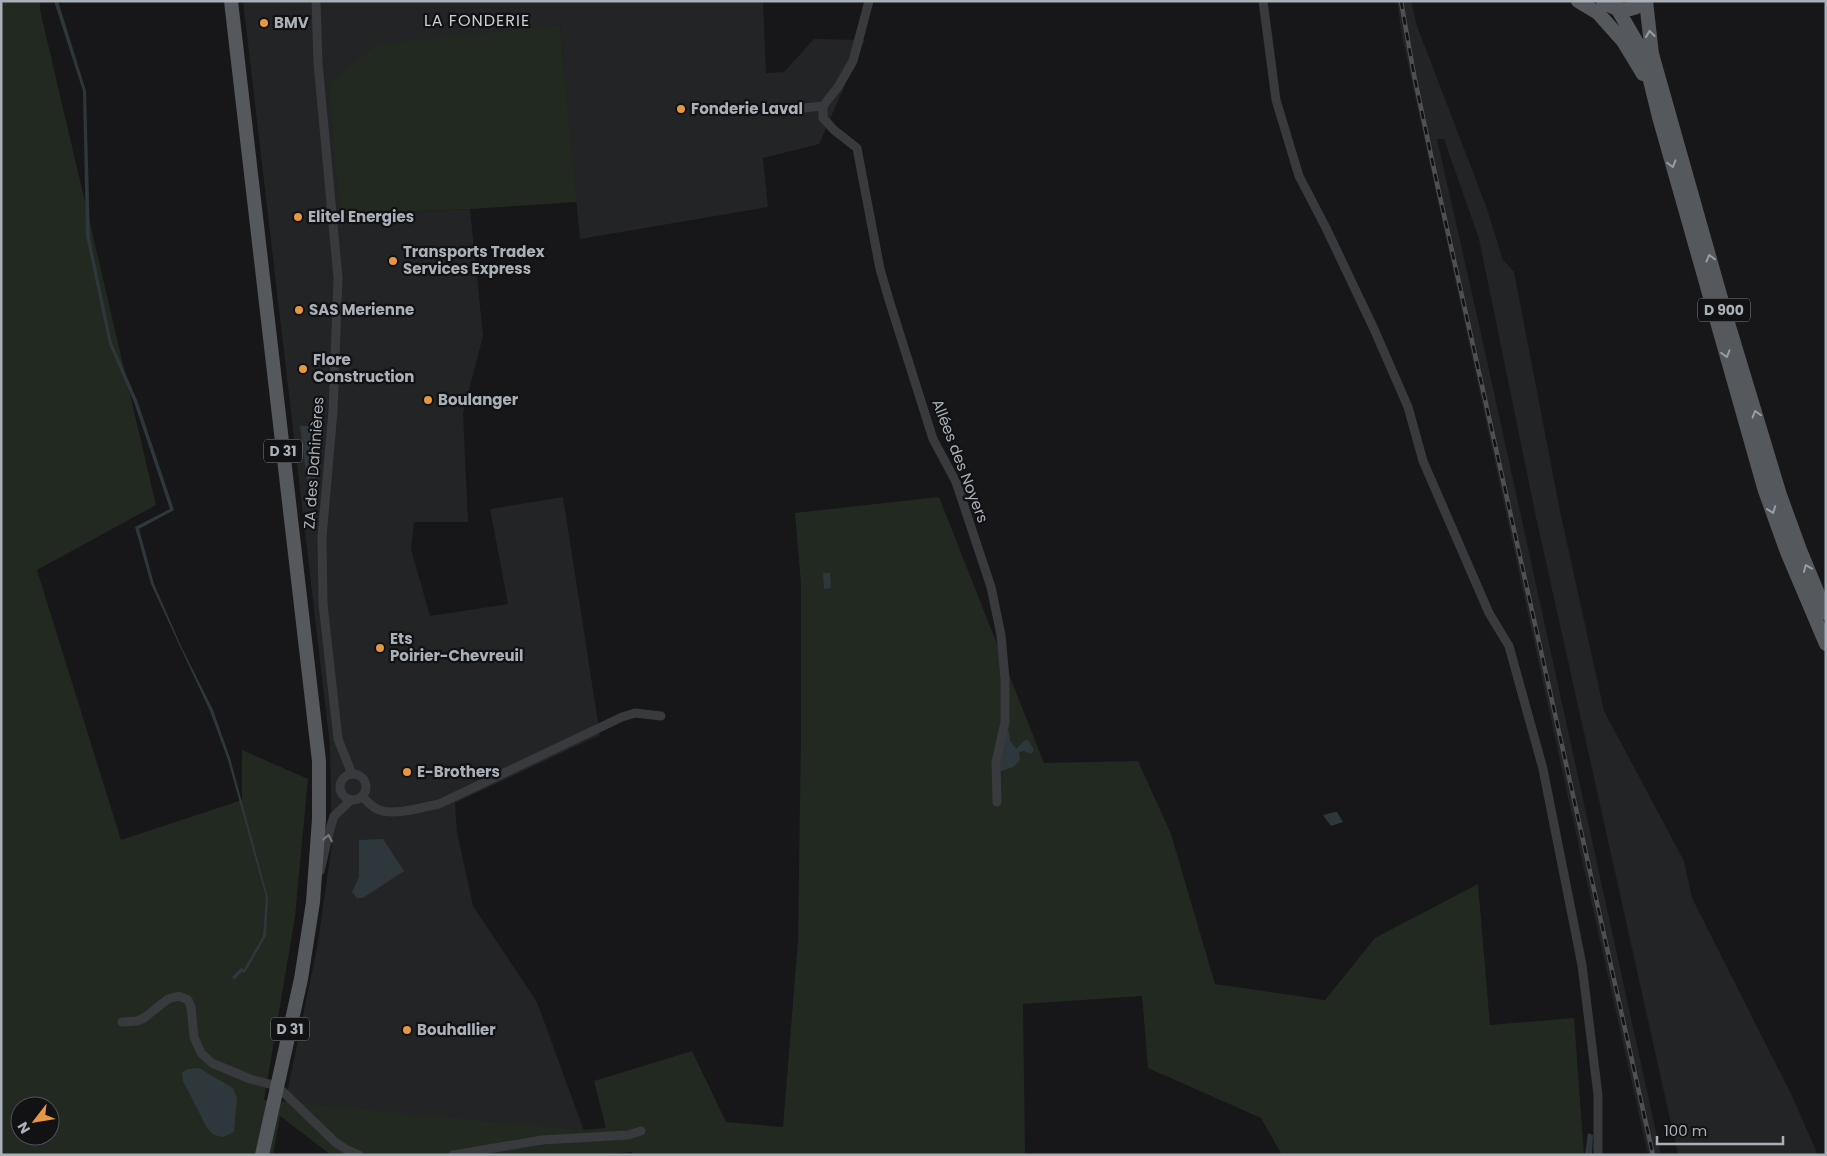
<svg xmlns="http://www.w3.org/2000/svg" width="1827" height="1156" viewBox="0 0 1827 1156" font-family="Poppins,sans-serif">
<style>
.built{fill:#232426}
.green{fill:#212921;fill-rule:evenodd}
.water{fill:#2e383c}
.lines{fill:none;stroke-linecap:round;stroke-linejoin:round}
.minor{stroke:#383a3e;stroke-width:9}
.primary{stroke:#55585c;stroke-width:14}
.rail-casing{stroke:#4e5055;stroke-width:4.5}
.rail{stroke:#121214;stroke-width:2.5;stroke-dasharray:8;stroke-linecap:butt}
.oneway{stroke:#999ea6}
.oneway2{stroke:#777b81}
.poi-dot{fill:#e59743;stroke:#121214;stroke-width:2}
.labels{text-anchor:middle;stroke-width:4.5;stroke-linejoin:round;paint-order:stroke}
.shield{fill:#121214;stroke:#7c8187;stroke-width:1}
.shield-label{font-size:14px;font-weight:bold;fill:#aab0b8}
.poi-label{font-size:15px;font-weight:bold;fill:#aab0b8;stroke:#121214;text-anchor:start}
.street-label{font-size:15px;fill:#aab0b8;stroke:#121214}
.neighbourhood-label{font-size:16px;letter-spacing:1px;fill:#cbcfd4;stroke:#121214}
</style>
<rect width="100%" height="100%" fill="#171719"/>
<path class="built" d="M243,1H763L766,73L784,72L814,39L865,40L819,144L763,158L768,207L580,239L560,25L340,214L470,209L483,336L463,413L468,522H414L411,549L430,616L508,604L490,509L563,497L600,735L455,803L457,832L473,906L537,1002L588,1142L284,1107L317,948L332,844L330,746Z
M1397,1H1411L1417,26L1486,206L1503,260L1514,272L1560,511L1604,711L1684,861L1692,898L1792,1096L1818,1155H1678L1536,517L1479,239L1444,139H1437L1480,329L1661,1155H1648L1570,806L1403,41Z"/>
<path class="green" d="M1,1H40V10L156,505L37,570L121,840L242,800V750L308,779L295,917L264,1100L583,1130L606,1128L594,1081L692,1051L726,1122L783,1127L798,940L801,732V584L795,513L939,497L1044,763L1138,761L1171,834L1215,984L1325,1000L1375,938L1478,884L1490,1025L1574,1018L1584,1155H1282L1261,1118L1148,1068L1142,996L1023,1004L1025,1155H632V1152L594,1155H331L280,1116L273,1155H1ZM20,1106H50V1136H20Z
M560,25L577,202L470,209L340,214L329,83L378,44Z"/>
<path class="water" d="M54,1H58L86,91L90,238L112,343L137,400L174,510L139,529L154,584L181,646L213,710L230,758L268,898L266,936L245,973L242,972L234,980L232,977L241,968L244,969L263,936L266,897L228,760L210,711L151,584L135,527L170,509L134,402L109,344L86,236L83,91Z
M319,425L316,484L308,489L300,426Z
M823,573H830L831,588L824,589Z
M1009,731L1010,741L1016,749L1024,741L1028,740L1034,750L1031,754L1024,751L1019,752L1020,760L1013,767L999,772L1004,733Z
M1335,812H1337L1343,822L1331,826L1323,815Z
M383,839L404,871L363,898H357L352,892L359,877V840Z
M199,1068L233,1088L237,1098L234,1132L223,1137L214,1135L207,1128L183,1081L182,1072L188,1069Z
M1588,1133L1593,1135L1592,1155H1585Z"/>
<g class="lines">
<path class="minor" d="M316,1L318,63L338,278L333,411L322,537L323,604L338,739L352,774
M869,1L853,61L838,87L823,106V118L834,130L857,148L880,269L890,303L933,439L956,482L991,587L1001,635L1005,679V722L996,762L997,802
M1263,1L1276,100L1299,176L1326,228L1374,329L1408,407L1423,461L1489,613L1509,646L1543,769L1582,965L1598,1095V1155
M804,108L823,106
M340 787a13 13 0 1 1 26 0a13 13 0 1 1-26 0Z
M362,796C367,801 371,806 377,809C393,817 423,807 439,804L622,717L635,713L661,716
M320,871L330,829L334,816L351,800
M122,1022L137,1021L144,1018L168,999L179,996L188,1000L191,1007L194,1037L201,1053L212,1063L250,1079L277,1086L335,1142L347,1150L359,1155
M453,1155L542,1140L628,1135L641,1131"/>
<path class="primary" d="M231,1L319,761V819L313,902L301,979L262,1155
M1578,1L1598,13L1623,41L1643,74
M1603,1C1617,13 1632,12 1647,1
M1646,1L1652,54L1728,323L1780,495L1800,550L1826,613
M1618,10L1639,46L1647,68L1659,117L1765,491L1787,552L1826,644"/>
<g class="rail-casing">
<path id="rail" d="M1401,1L1414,75L1438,188L1653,1155"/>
</g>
<use href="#rail" class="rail"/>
</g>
<defs><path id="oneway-chevron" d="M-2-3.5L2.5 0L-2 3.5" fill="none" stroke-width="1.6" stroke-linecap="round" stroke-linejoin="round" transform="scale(1.25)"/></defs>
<g class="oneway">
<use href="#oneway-chevron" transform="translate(1650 34) rotate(-96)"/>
<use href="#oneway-chevron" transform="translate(1672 164) rotate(74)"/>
<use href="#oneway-chevron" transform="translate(1710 258) rotate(-105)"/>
<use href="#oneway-chevron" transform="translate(1726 354) rotate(74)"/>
<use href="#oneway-chevron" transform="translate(1756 414) rotate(-107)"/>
<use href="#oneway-chevron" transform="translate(1772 510) rotate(70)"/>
<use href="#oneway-chevron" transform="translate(1807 568) rotate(-112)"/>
</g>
<use class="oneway2" href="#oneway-chevron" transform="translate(328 838) rotate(-79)"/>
<g class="poi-dot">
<circle cx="264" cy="23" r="5"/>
<circle cx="681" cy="109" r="5"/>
<circle cx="298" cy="217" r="5"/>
<circle cx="393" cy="261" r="5"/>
<circle cx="299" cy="310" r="5"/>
<circle cx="303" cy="369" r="5"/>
<circle cx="428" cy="400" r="5"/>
<circle cx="380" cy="648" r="5"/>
<circle cx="407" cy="772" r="5"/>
<circle cx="407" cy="1030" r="5"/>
</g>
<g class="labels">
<g class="shield">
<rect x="1698" y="298.5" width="52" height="23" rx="4"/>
<rect x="264" y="439.5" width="38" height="23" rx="4"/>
<rect x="271" y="1017.5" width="38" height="23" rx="4"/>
</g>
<g class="shield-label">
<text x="1724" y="315">D 900</text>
<text x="283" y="456">D 31</text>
<text x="290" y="1034">D 31</text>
</g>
<g class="poi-label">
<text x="274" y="28">BMV</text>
<text x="691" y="114">Fonderie Laval</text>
<text x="308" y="222">Elitel Energies</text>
<text x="403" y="257">Transports Tradex<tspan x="403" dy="17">Services Express</tspan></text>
<text x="309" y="315">SAS Merienne</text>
<text x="313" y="365">Flore<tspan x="313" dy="17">Construction</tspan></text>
<text x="438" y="405">Boulanger</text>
<text x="390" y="644">Ets<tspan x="390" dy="17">Poirier-Chevreuil</tspan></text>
<text x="417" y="777">E-Brothers</text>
<text x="417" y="1035">Bouhallier</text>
</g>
<g class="street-label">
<text transform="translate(960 461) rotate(69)" y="5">Allées des Noyers</text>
<text transform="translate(314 463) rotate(-86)" y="5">ZA des Dahinières</text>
</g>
<g class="neighbourhood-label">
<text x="477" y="26">LA FONDERIE</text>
</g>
</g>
<rect width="1827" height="1156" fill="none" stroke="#aab0b8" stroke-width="5"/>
<g transform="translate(35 1121) rotate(239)"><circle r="24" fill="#121214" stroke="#4f5156"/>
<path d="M0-4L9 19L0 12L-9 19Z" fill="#e59743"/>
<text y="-8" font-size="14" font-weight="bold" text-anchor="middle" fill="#aab0b8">N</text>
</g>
<path d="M1657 1136v8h126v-8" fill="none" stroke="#aab0b8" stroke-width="2.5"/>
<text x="1664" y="1136" font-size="15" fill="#aab0b8" stroke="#121214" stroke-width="4" paint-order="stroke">100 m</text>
</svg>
